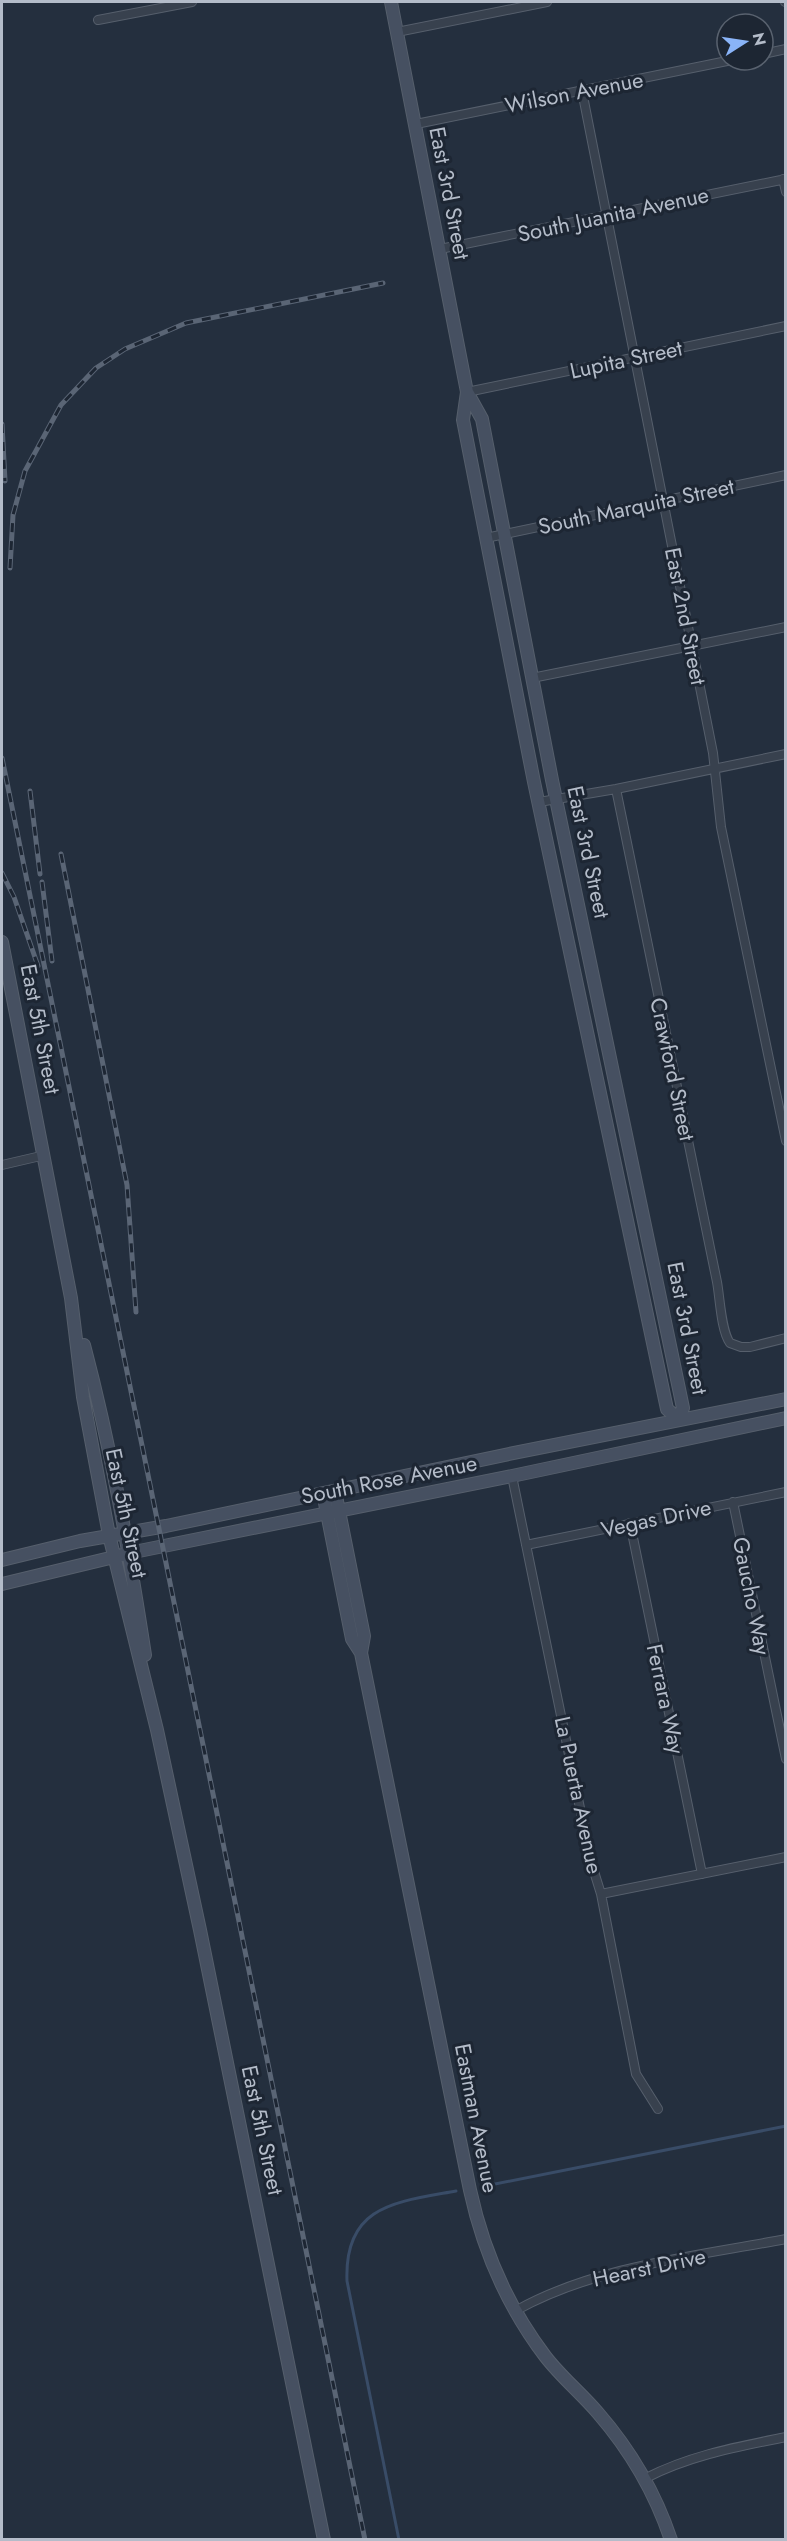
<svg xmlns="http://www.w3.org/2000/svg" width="787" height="2541" viewBox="0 0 787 2541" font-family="Jost,sans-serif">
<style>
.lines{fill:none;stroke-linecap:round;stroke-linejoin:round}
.stream{stroke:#394c67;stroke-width:3}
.street-casing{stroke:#565f6c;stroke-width:10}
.secondary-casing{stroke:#565f6c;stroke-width:14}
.street{stroke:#38414e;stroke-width:8}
.secondary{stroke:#465061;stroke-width:12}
.rail-casing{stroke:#5a6575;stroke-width:5}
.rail{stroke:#1d2633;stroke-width:3;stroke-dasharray:9;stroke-linecap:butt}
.labels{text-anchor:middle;stroke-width:6;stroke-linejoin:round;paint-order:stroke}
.street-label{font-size:22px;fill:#b4bcc9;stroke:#1d2633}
</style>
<rect width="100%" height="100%" fill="#242f3e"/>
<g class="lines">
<path class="stream" d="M485,2186L786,2126
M399,2540L347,2281C344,2205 396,2202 456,2191"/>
<g class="street-casing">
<path id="street" d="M785,2H786
M98,20L192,2
M397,32L547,2
M763,54L786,49
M582,91L713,753L721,827L786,1141
M416,124L732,60
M783,179L786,192
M440,249L786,179
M467,392L786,326
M486,538L786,475
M532,678L786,627
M616,789L717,1282C720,1298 721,1331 730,1343L741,1347H750L786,1338
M539,802L616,789L786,754
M2,1165L45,1155
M512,1476L576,1789L592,1865L601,1894L636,2074L658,2109
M733,1502L786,1759
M630,1523L702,1874
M526,1545L786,1492
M601,1894L786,1857
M517,2310C596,2266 697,2256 786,2239
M646,2478C691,2455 737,2447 786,2437"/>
</g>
<g class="secondary-casing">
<path id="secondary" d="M391,2L467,392L482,419L552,780L683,1408L678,1419
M467,392L463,420L534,782L667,1409L678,1419
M2,942L71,1298L83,1397L109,1535L157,1730L200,1930L324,2540
M84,1345C111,1447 129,1551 145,1655
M335,1491L364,1636L361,1653
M323,1493L352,1639L361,1653L470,2190C483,2250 508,2307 545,2356C561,2377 581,2393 598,2413C631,2451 655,2492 671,2540
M2,1560L80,1541L166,1526L509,1454L786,1399
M2,1584L139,1551L512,1476L786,1418"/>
</g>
<use href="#street" class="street"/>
<use href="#secondary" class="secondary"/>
<g class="rail-casing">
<path id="rail" d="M2,424L5,481
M10,568L13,515L25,471L61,405L96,368L125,349L186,323L383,283
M2,758L365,2540
M30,791L40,874
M61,854L127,1185L136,1312
M2,873L14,897L38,966
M42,882L52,961"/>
</g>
<use href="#rail" class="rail"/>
</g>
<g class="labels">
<g class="street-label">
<text transform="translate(574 92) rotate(-11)" y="8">Wilson Avenue</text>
<text transform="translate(450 193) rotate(79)" y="8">East 3rd Street</text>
<text transform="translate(613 214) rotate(-12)" y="8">South Juanita Avenue</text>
<text transform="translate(626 359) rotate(-12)" y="8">Lupita Street</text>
<text transform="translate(636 506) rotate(-12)" y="8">South Marquita Street</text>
<text transform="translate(686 616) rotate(79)" y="8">East 2nd Street</text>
<text transform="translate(589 852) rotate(78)" y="8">East 3rd Street</text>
<text transform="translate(41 1029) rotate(79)" y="8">East 5th Street</text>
<text transform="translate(673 1069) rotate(78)" y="8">Crawford Street</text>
<text transform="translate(688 1328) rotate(79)" y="8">East 3rd Street</text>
<text transform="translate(389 1479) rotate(-11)" y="8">South Rose Avenue</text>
<text transform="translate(127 1513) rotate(78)" y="8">East 5th Street</text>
<text transform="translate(656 1518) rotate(-12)" y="8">Vegas Drive</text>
<text transform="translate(752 1596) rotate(79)" y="8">Gaucho Way</text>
<text transform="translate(666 1699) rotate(78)" y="8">Ferrara Way</text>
<text transform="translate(579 1795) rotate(78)" y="8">La Puerta Avenue</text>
<text transform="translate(477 2118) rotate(79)" y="8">Eastman Avenue</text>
<text transform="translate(263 2130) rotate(78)" y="8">East 5th Street</text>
<text transform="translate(649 2267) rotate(-12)" y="8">Hearst Drive</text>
</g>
</g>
<rect width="787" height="2541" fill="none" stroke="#b4bcc9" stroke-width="6"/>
<g transform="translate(745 42) rotate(78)"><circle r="28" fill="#1d2633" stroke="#59626f" stroke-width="1.5"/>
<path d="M0-4.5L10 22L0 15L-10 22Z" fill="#8ab4f8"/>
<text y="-9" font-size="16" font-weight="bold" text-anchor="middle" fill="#b4bcc9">N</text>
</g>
</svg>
